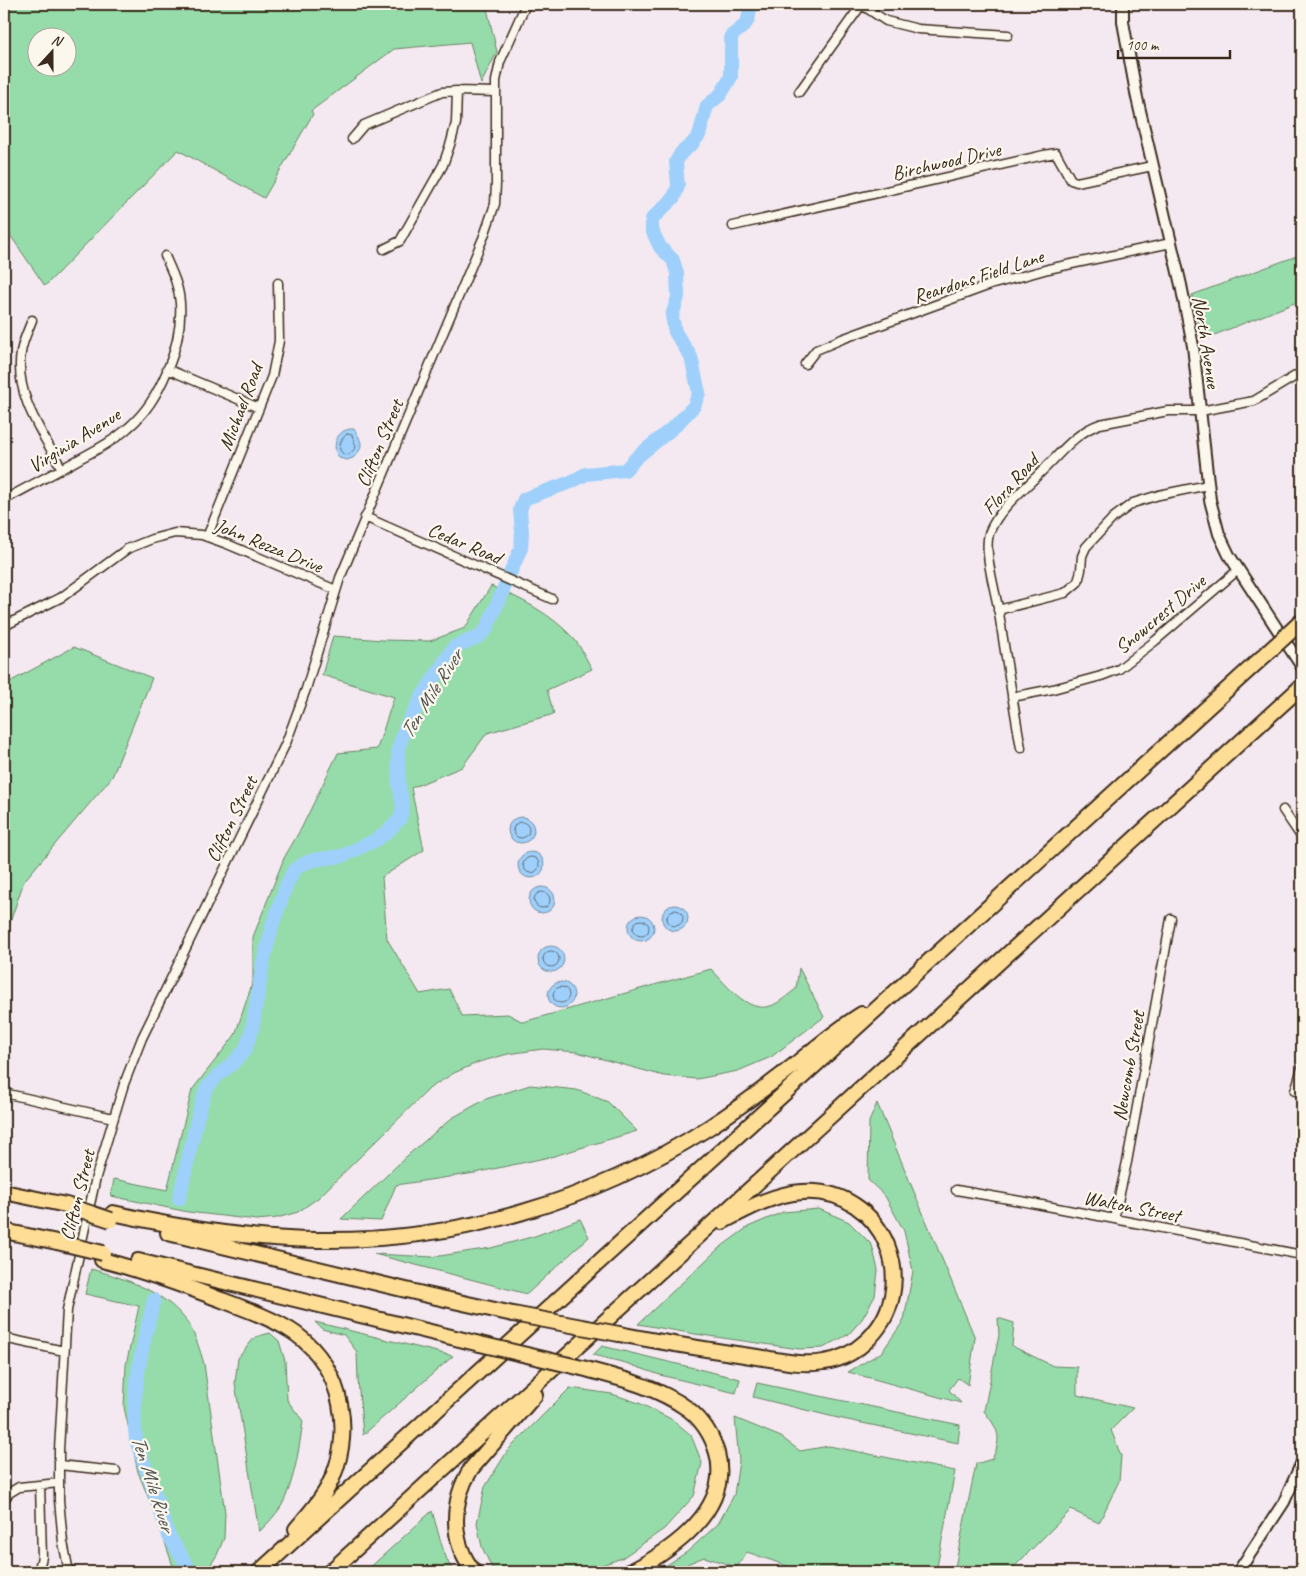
<svg xmlns="http://www.w3.org/2000/svg" width="1306" height="1576" viewBox="0 0 1306 1576" font-family="Caveat,sans-serif">
<style>
.green{fill:#96dcaa;stroke:#688364;fill-rule:evenodd}
.water{fill:#9ed0fb;stroke:#768ea3}
.lines{fill:none;stroke-linecap:round;stroke-linejoin:round}
.shore{stroke:#636c76;stroke-width:1}
.river{stroke:#9ed0fb;stroke-width:14}
.minor-casing{stroke:#3b2a1e;stroke-width:11}
.secondary-casing{stroke:#3b2a1e;stroke-width:14}
.motorway-casing{stroke:#3b2a1e;stroke-width:18}
.minor{stroke:#fbf7ec;stroke-width:8}
.secondary{stroke:#fbf7ec;stroke-width:10}
.motorway{stroke:#fedd96;stroke-width:14}
.motorway-bridge-casing{stroke:#3b2a1e;stroke-width:18;stroke-linecap:butt}
.motorway-bridge{stroke:#fedd96;stroke-width:14}
.labels{text-anchor:middle;stroke-width:4.5;stroke-linejoin:round;paint-order:stroke}
.street-label{font-size:20px;fill:#3b2a1e;stroke:#fbf7ec}
.water-label{font-size:21px;font-style:italic;fill:#545455;stroke:#fbf7ec}
</style>
<rect width="100%" height="100%" fill="#f4e9f0"/>
<filter id="ink" filterUnits="userSpaceOnUse"><feTurbulence type="fractalNoise" baseFrequency=".02" numOctaves="2"/><feDisplacementMap in="SourceGraphic" scale="10" xChannelSelector="R" yChannelSelector="G"/><feConvolveMatrix kernelMatrix="1 2 1 2 8 2 1 2 1" color-interpolation-filters="sRGB"/></filter>
<g filter="url(#ink)">
<path class="green" d="M4,4H486L497,52L481,84L470,42L394,49L311,111L313,114L264,198L178,150L45,286L6,229L4,233ZM38,38H68V68H38Z
M1302,254V300L1202,340L1192,295Z
M491,586C520,598 552,614 574,639C581,647 586,659 592,669L547,690L554,714L487,733L462,767L411,788L424,850L382,877L387,939L420,994L449,989L462,1016L508,1014L523,1022L711,969C728,986 751,1019 777,1003C784,999 790,993 796,989L799,968L824,1017L771,1057L738,1071L697,1079L664,1076L577,1052L543,1049L508,1054L479,1062L454,1073L430,1088L318,1198L298,1212L277,1218L257,1220L188,1212L111,1196L114,1179L167,1190L192,1090L235,1035L253,981V937L284,858L302,827L338,753L377,749L394,697L322,675L333,636L382,640L430,641L465,628Z
M74,647L152,678L112,777L24,881L4,940V685Z
M530,1085L577,1090L608,1102L637,1131L554,1156L475,1173L396,1185L381,1221L341,1219L408,1155L452,1118L486,1099Z
M877,1103L975,1338L968,1385L958,1378L949,1390L961,1403L848,1372L882,1352L904,1320L913,1271L904,1231L885,1196L868,1180L869,1122Z
M819,1209L849,1222L872,1245L878,1270L875,1296L862,1319L849,1334L823,1348L799,1349L695,1334L638,1324L718,1249L748,1227L783,1212Z
M580,1219L589,1237L527,1294L374,1254L433,1257L491,1248L535,1236Z
M91,1269C125,1278 169,1293 189,1325C196,1337 200,1350 204,1364L225,1513L224,1538L217,1555L206,1572H175L157,1519L138,1472L124,1407L126,1365L139,1306L85,1294Z
M998,1318L1014,1323L1012,1346L1053,1366L1077,1367V1395L1133,1408L1111,1430L1121,1456L1119,1481L1099,1523L1071,1510L1009,1572H954L976,1464L992,1459C1003,1437 998,1429 984,1411L999,1335Z
M315,1322L453,1356L363,1435L358,1380L357,1352L344,1335L322,1329Z
M270,1333L279,1341L285,1361L287,1400L303,1421C299,1449 295,1479 282,1505C276,1515 267,1524 259,1532L235,1383L238,1358L255,1337Z
M602,1346L740,1379L736,1393L660,1375L626,1363L593,1355Z
M757,1383L960,1425L958,1443L838,1418L753,1397Z
M570,1388L612,1394L639,1403L673,1420L691,1435L702,1463L694,1496L664,1529L622,1558L581,1572H501L492,1568L482,1547L477,1523L485,1487L508,1450Z
M735,1418L781,1437L800,1451L829,1446L955,1471L936,1572H805L747,1552L737,1567L704,1557L687,1564L684,1572H656L687,1552L718,1524L734,1495L739,1461Z
M432,1511C437,1527 444,1560 454,1572H365Z"/>
<path class="water" d="M350,429H354C363,442 364,448 353,458L347,460L339,458C331,447 336,431 350,429Z
M508 830a13 13 0 1 1 26 0a13 13 0 1 1-26 0Z
M518 865a13 13 0 1 1 26 0a13 13 0 1 1-26 0Z
M529 900a13 13 0 1 1 26 0a13 13 0 1 1-26 0Z
M662 918a13 13 0 1 1 26 0a13 13 0 1 1-26 0Z
M628 928a13 13 0 1 1 26 0a13 13 0 1 1-26 0Z
M538 959a13 13 0 1 1 26 0a13 13 0 1 1-26 0Z
M548 995a13 13 0 1 1 26 0a13 13 0 1 1-26 0Z"/>
<g class="lines">
<path class="shore" d="M347,434L352,435L356,447L350,454L344,455L340,450C339,443 342,438 347,434Z
M513 830a8 8 0 1 1 16 0a8 8 0 1 1-16 0Z
M523 865a8 8 0 1 1 16 0a8 8 0 1 1-16 0Z
M534 900a8 8 0 1 1 16 0a8 8 0 1 1-16 0Z
M667 918a8 8 0 1 1 16 0a8 8 0 1 1-16 0Z
M633 928a8 8 0 1 1 16 0a8 8 0 1 1-16 0Z
M543 959a8 8 0 1 1 16 0a8 8 0 1 1-16 0Z
M553 995a8 8 0 1 1 16 0a8 8 0 1 1-16 0Z"/>
<path class="river" d="M179,1199L198,1115L206,1089L218,1075L232,1064L245,1050L252,1030L263,963L273,923L287,884L294,870L303,864L313,860L342,856L376,840L387,832L400,819L403,806L399,786L398,750L404,730L423,695L454,647L478,637L486,630L521,548L522,532L520,510L524,499L571,482L586,474L625,470L637,457L675,426L694,406L699,393L691,357L675,332L672,316L678,297L677,273L673,260L660,247L652,230V219L674,197L678,186L676,162L681,153L692,144L699,135L707,106L721,94L731,77V36C746,25 750,23 750,4
M154,1300C143,1344 130,1393 136,1440L169,1536L191,1572"/>
<g class="minor-casing">
<path id="minor" d="M862,5L886,21L918,29L1008,35
M799,92L862,4
M352,139L364,125L442,92L457,91L495,92
M733,226L1044,155L1056,153L1071,180L1077,182L1152,166
M384,249L400,241L443,165L451,142L456,123L457,91
M32,320C28,331 22,342 21,353C14,395 43,434 62,469
M805,364L816,350L842,339L990,285L1048,269L1171,243
M167,369L259,408
M4,500C29,486 55,473 81,458C98,449 115,440 129,427C160,401 183,344 180,303C179,286 172,272 165,256
M365,517L552,599
M207,537L272,376L279,341L278,283
M998,610L1065,593L1078,582L1081,570L1082,556L1086,547L1113,518L1133,503L1159,495L1208,485
M4,626L62,597L127,549L152,539L175,533L202,535L227,544L336,590
M1012,697L1053,689L1101,676L1119,669L1155,641L1238,570
M1021,748C1013,703 1006,658 999,613C996,592 982,550 990,531C1000,507 1025,489 1042,471C1060,454 1076,432 1100,424L1168,411H1200L1254,401L1302,372
M1283,810L1302,838
M1295,1091L1302,1068
M4,1093L113,1118
M956,1190L1026,1202L1302,1255
M1114,1219L1127,1162L1171,919
M4,1338L64,1351
M59,1465L116,1471
M4,1500L9,1493L19,1487L59,1483
M38,1572L42,1557L40,1485
M69,1572L63,1542L59,1500V1450L67,1310L96,1177L124,1084L142,1038L286,743L306,689L340,578L484,236L495,204L496,183V81L500,62L526,4"/>
</g>
<g class="secondary-casing">
<path id="secondary" d="M1123,4V22L1137,98L1181,285L1193,346L1210,500L1219,534L1229,555L1302,667
M1238,1572L1284,1502L1302,1462"/>
</g>
<g class="motorway-casing">
<path id="motorway" d="M4,1192L66,1205
M113,1213C180,1228 249,1239 318,1240C456,1242 592,1202 708,1128C739,1108 768,1086 797,1063C818,1046 839,1028 862,1014
M4,1231L57,1242
M168,1233L427,1295L513,1314
M102,1260C137,1269 171,1281 206,1294C234,1305 272,1317 296,1334C344,1369 355,1436 328,1487C320,1502 307,1516 296,1529
M138,1261L480,1344
M619,1334C665,1343 710,1350 757,1357C779,1360 802,1366 824,1362C839,1360 853,1353 864,1343C926,1289 884,1186 802,1192C773,1194 747,1209 722,1222
M582,1368C619,1378 656,1386 688,1409C702,1420 712,1435 717,1453C732,1509 673,1550 630,1572
M259,1572L1265,655
M330,1572L1302,686
M474,1572C450,1542 451,1501 471,1469L535,1395"/>
</g>
<use href="#minor" class="minor"/>
<use href="#secondary" class="secondary"/>
<use href="#motorway" class="motorway"/>
<g class="motorway-bridge-casing">
<path id="motorway-bridge" d="M1265,655L1302,621
M66,1205L111,1220
M57,1242L103,1253
M513,1314L619,1334
M480,1344L582,1368"/>
</g>
<use href="#motorway-bridge" class="motorway-bridge"/>
</g>
</g>
<g class="labels">
<g class="street-label">
<text transform="translate(946 161) rotate(-13)" y="7">Birchwood Drive</text>
<text transform="translate(978 276) rotate(-18)" y="7">Reardons Field Lane</text>
<text transform="translate(1207 342) rotate(81)" y="7">North Avenue</text>
<text transform="translate(240 407) rotate(-69)" y="7">Michael Road</text>
<text transform="translate(74 440) rotate(-32)" y="7">Virginia Avenue</text>
<text transform="translate(379 443) rotate(-67)" y="7">Clifton Street</text>
<text transform="translate(1010 484) rotate(-48)" y="7">Flora Road</text>
<text transform="translate(465 543) rotate(23)" y="7">Cedar Road</text>
<text transform="translate(269 545) rotate(22)" y="7">John Rezza Drive</text>
<text transform="translate(1160 614) rotate(-40)" y="7">Snowcrest Drive</text>
<text transform="translate(231 819) rotate(-64)" y="7">Clifton Street</text>
<text transform="translate(1128 1066) rotate(-80)" y="7">Newcomb Street</text>
<text transform="translate(77 1195) rotate(-76)" y="7">Clifton Street</text>
<text transform="translate(1132 1206) rotate(11)" y="7">Walton Street</text>
</g>
<g class="water-label">
<text transform="translate(431 694) rotate(-58)" y="7">Ten Mile River</text>
<text transform="translate(153 1483) rotate(72)" y="7">Ten Mile River</text>
</g>
</g>
<rect width="1306" height="1576" fill="none" stroke="#fbf7ec" stroke-width="20"/>
<rect x="10" y="10" width="1286" height="1556" fill="none" stroke="#3b2a1e" stroke-width="2" filter="url(#ink)"/>
<g transform="translate(52 52) rotate(21)"><circle r="24" fill="#fbf7ec" stroke="#aea59a"/>
<path d="M0-4L9 19L0 12L-9 19Z" fill="#3b2a1e"/>
<text y="-8" font-size="14" font-weight="bold" text-anchor="middle" fill="#3b2a1e">N</text>
</g>
<path d="M1118 50v8h112v-8" fill="none" stroke="#3b2a1e" stroke-width="2.5"/>
<text x="1126" y="50" font-size="15" fill="#3b2a1e" stroke="#fbf7ec" stroke-width="4" paint-order="stroke">100 m</text>
</svg>
